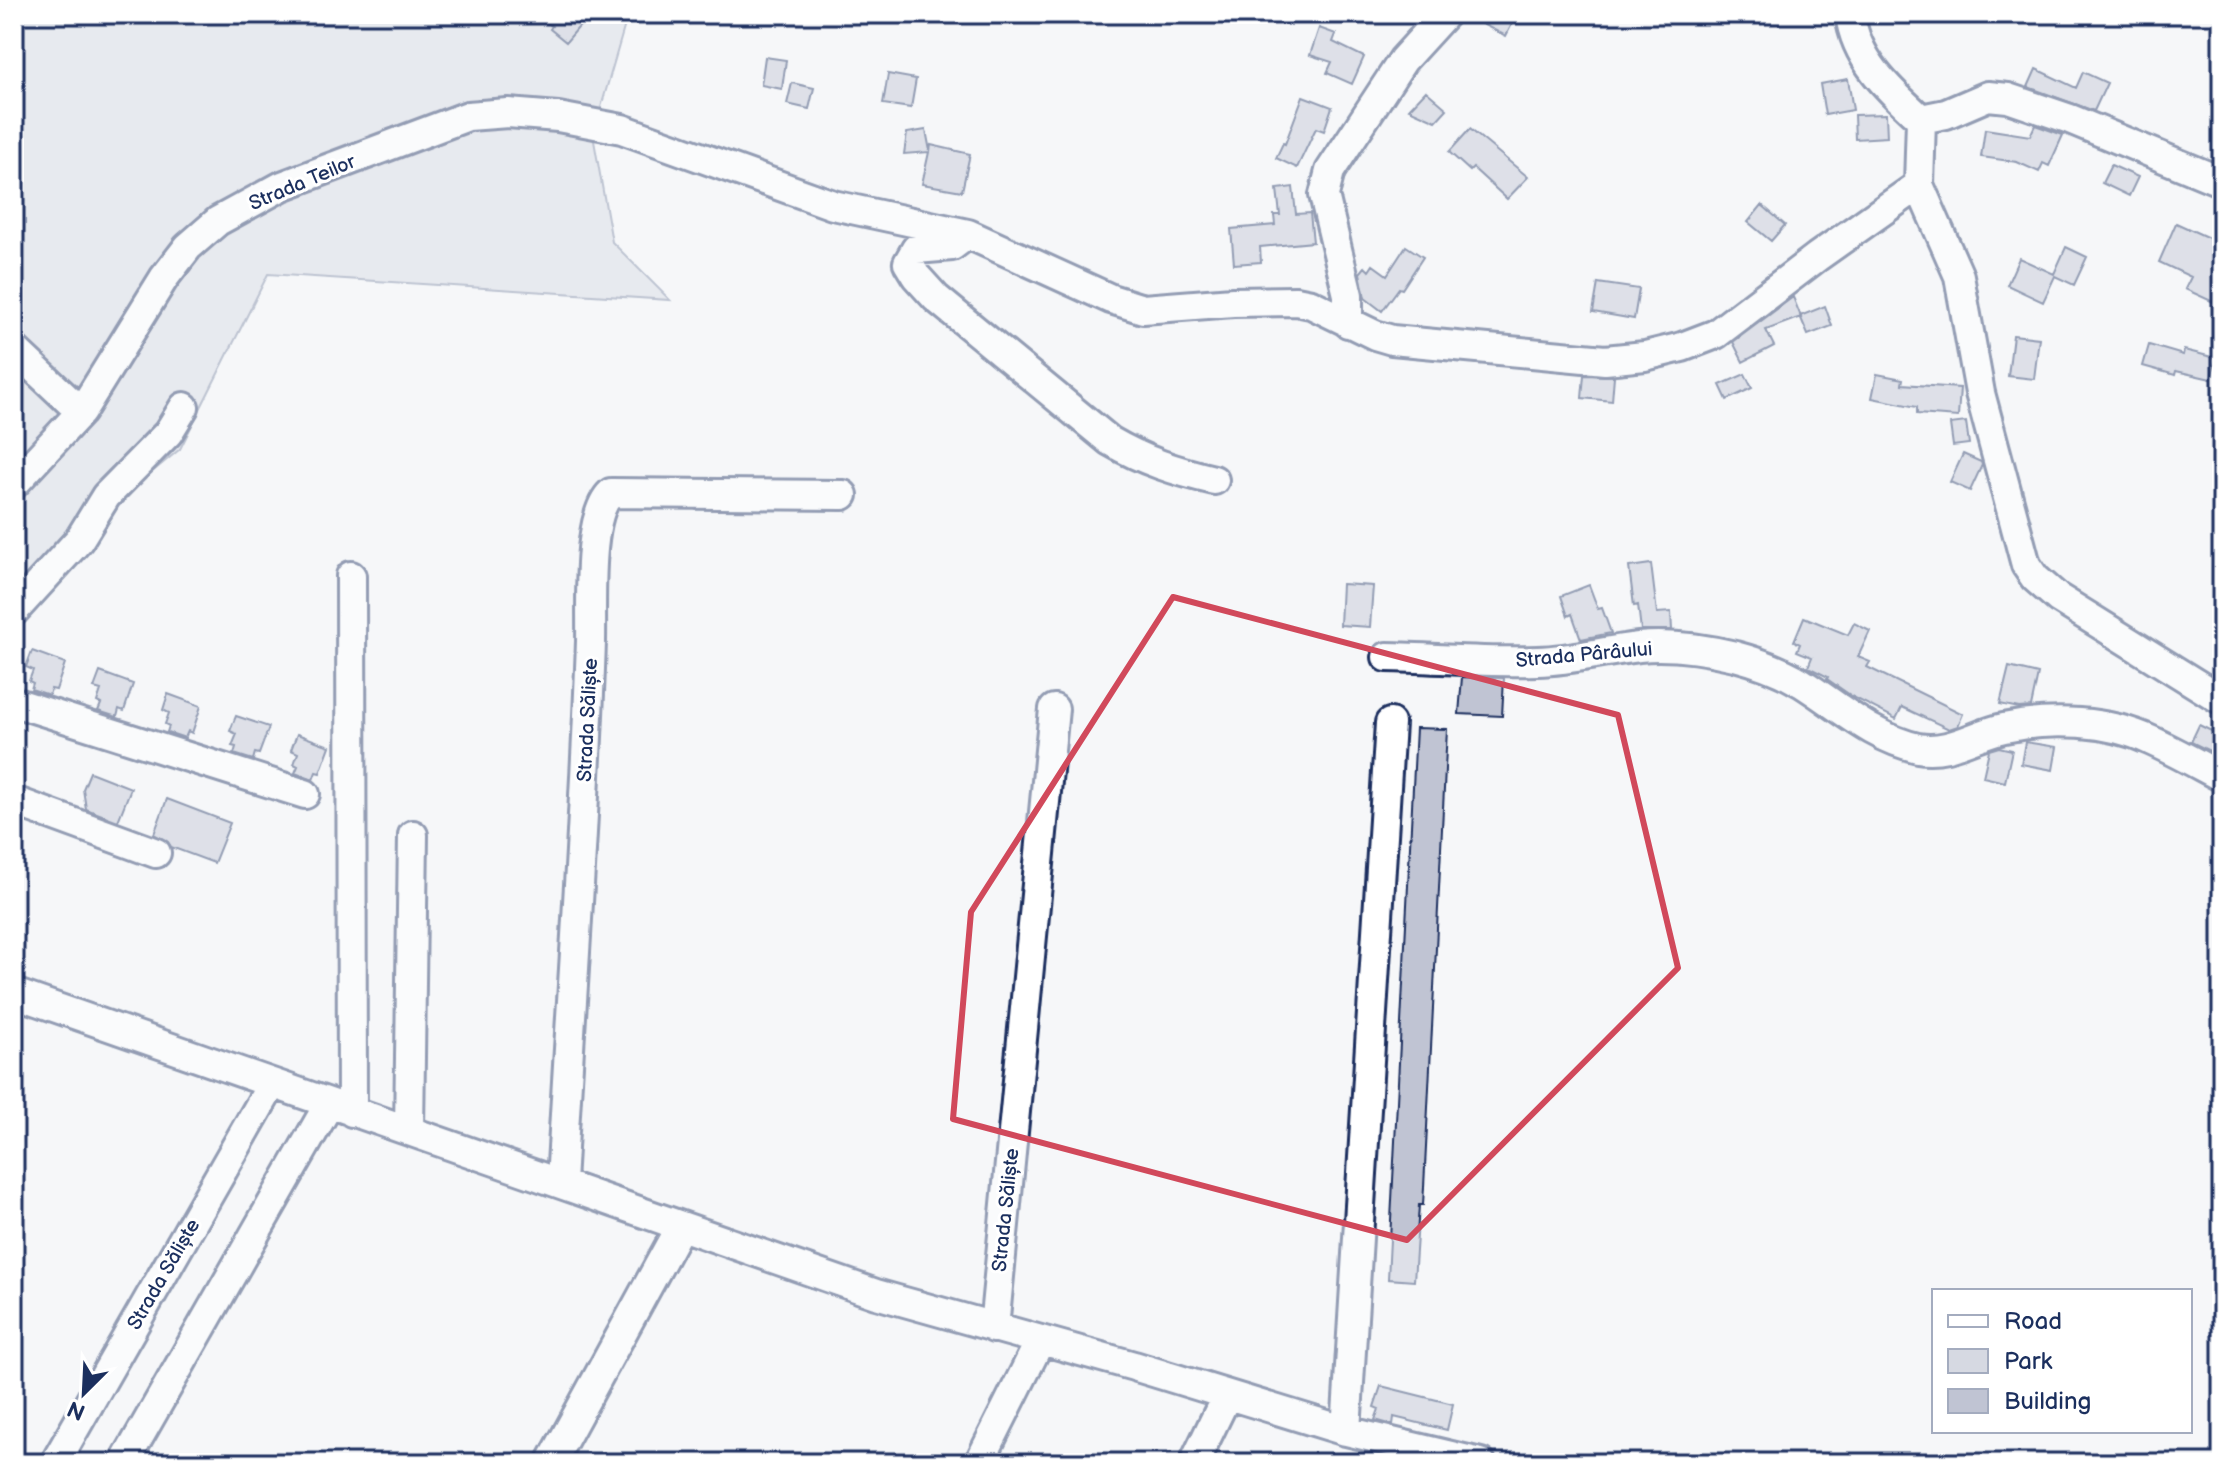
<svg xmlns="http://www.w3.org/2000/svg" width="2236" height="1477" viewBox="0 0 2236 1477" font-family="'Balsamiq Sans',sans-serif">
<style>
.green{fill:#d6d9e2;stroke:#7884a0;stroke-width:2}
.building{fill:#c0c4d3;stroke:#1b2f5e;stroke-width:2}
.lines{fill:none;stroke-linecap:round;stroke-linejoin:round}
.minor-casing{stroke:#1b2f5e;stroke-width:34}
.minor{stroke:#fff;stroke-width:28}
.marked{fill:none;stroke:#d1495b;stroke-width:6;stroke-linejoin:round}
.labels{text-anchor:middle;stroke-width:6;stroke-linejoin:round;paint-order:stroke}
.street-label{font-size:20px;fill:#1b2f5e;stroke:#fff}
</style>
<rect width="100%" height="100%" fill="#f6f7f9"/>
<filter id="ink" filterUnits="userSpaceOnUse"><feTurbulence type="fractalNoise" baseFrequency=".0125" numOctaves="2"/><feDisplacementMap in="SourceGraphic" scale="16" xChannelSelector="R" yChannelSelector="G"/><feConvolveMatrix kernelMatrix="1 2 1 2 8 2 1 2 1" color-interpolation-filters="sRGB"/></filter>
<g filter="url(#ink)">
<path class="green" d="M14,14H628L593,135L612,242L670,300L268,274L180,449L14,586Z"/>
<path class="building" d="M533,14H590L566,42L550,29L552,26Z
M1462,14H1517L1506,36Z
M1319,28L1336,34L1333,42L1364,57L1352,84L1327,73L1332,62L1310,55Z
M765,57L786,60L782,89L761,85Z
M2036,69L2076,88L2083,72L2107,83L2094,111L2028,87Z
M888,74L916,79L911,108L883,104Z
M1848,79L1853,110L1825,115L1820,84Z
M792,83L814,88L809,109L787,104Z
M1426,91L1447,109L1436,121L1409,109Z
M1303,96L1332,107L1324,131L1316,128L1297,168L1276,158L1283,143L1285,144Z
M1886,114L1887,137L1855,139L1854,115Z
M2035,125L2063,135L2049,166L2043,163L2039,172L2017,162L1981,157L1985,129L2030,136Z
M1470,129L1528,177L1507,199L1473,168L1470,171L1449,152Z
M926,130L930,151L931,145L970,154L962,191L922,184L929,152L904,154L907,133Z
M2111,165L2138,177L2129,196L2102,183Z
M1293,187L1296,214L1310,213L1313,242L1260,247L1261,262L1234,264L1231,229L1275,225L1274,215H1280L1277,189Z
M1762,205L1785,225L1771,241L1748,222Z
M2176,223L2222,244V306L2185,289L2191,277L2159,262Z
M1406,246L1423,257L1402,289L1399,288L1382,311L1365,298L1360,273L1365,267L1369,271L1373,265L1387,275Z
M2066,247L2087,257L2074,285L2055,276L2043,302L2007,285L2019,258L2054,274Z
M1598,283L1639,289L1634,319L1593,312Z
M1793,297L1801,317L1766,330L1774,346L1743,362L1733,342Z
M1825,306L1832,326L1808,335L1800,316Z
M2013,335L2039,338L2034,379L2008,376Z
M2149,345L2183,355L2184,350L2216,358L2211,379L2176,371L2175,375L2143,366Z
M1745,374L1752,388L1727,400L1720,385Z
M1877,374L1903,379L1902,384L1960,388L1958,417L1917,414V407L1872,398Z
M1584,375L1614,376L1612,401L1582,398Z
M1966,422L1969,444L1953,446L1950,424Z
M1963,454L1981,462L1982,465L1970,491L1950,482Z
M1651,564L1657,613L1671,612L1672,630H1641L1638,605L1634,606L1629,567Z
M1342,584L1373,586L1370,627L1340,625Z
M1589,585L1598,609L1602,608L1611,633L1581,639L1572,614L1568,616L1561,596Z
M1804,617L1848,635L1854,623L1870,631L1858,657L1870,662L1867,667L1963,714L1958,726L1949,729L1902,707L1896,719L1853,697L1827,679L1828,677L1808,667L1812,657L1797,651L1800,644L1794,641Z
M32,651L65,663L56,690L51,689L49,695L31,689L33,683L29,681L33,670L26,667Z
M2009,667L2038,674L2031,707L2019,708L2000,704Z
M100,672L133,684L124,711L119,709L117,717L98,711L101,704L97,702L101,690L94,688Z
M1462,677L1504,678L1502,716L1459,714Z
M168,694L201,706L192,733L188,731L185,738L167,732L169,726L165,724L169,713L163,710Z
M236,716L269,727L259,754L255,753L253,760L234,754L236,747L232,746L237,734L230,731Z
M2199,725L2222,736V757L2191,742Z
M1416,728L1447,729L1424,1187L1423,1205H1419L1414,1281L1388,1279Z
M297,734L330,746L320,773L316,772L313,780L295,773L298,766L294,764L298,753L291,750Z
M2025,742L2057,747L2053,770L2021,764Z
M1999,747L2012,750L2005,782L1983,777L1989,750Z
M90,772L131,788L118,821L86,809L83,789Z
M167,799L230,823L214,863L171,847L168,842L154,834Z
M1381,1386L1453,1404L1447,1430L1394,1417L1393,1425L1375,1420L1379,1409L1374,1407Z"/>
<g class="lines">
<g class="minor-casing">
<path id="minor" d="M1850,14C1855,59 1889,90 1921,119
M1921,119L1946,114L1988,96L2008,98L2070,119L2222,182
M1919,185L1959,276L1980,393L2026,565L2035,578L2058,598L2222,700
M968,234L952,246L916,249L908,263L916,276L936,298L1110,441C1144,461 1176,471 1214,480
M1348,323V295L1324,195L1330,171L1403,60L1445,14
M14,349L81,412
M14,484L81,412L164,278L188,247L218,221L282,186L468,116L508,113L558,117L622,129L833,205L968,234L1111,299L1143,309L1233,302L1296,301L1311,304L1375,335L1392,340L1605,360L1645,356L1682,347L1716,334L1817,257L1919,185L1921,119
M351,576L352,1112
M14,611L79,540L106,496L168,433L184,407
M1387,657C1437,658 1488,663 1538,661C1572,660 1605,651 1639,647C1671,644 1705,649 1735,656C1758,662 1782,671 1802,683C1840,707 1873,738 1918,748C1949,754 1975,734 2004,728C2051,718 2108,720 2152,741C2176,752 2199,765 2222,777
M14,702L305,794
M14,801L156,853
M14,993L876,1294L1134,1366L1346,1431L1481,1463
M409,1131L413,835
M561,1183C571,1003 585,822 591,641C592,605 586,516 611,493L843,495
M994,1328L1054,709
M1346,1431L1390,723
M55,1463L272,1084
M124,1463L329,1104
M551,1463L680,1227
M979,1463L1040,1341
M1194,1463L1227,1395"/>
</g>
<use href="#minor" class="minor"/>
</g>
</g>
<path d="M0 0H2236V1477H0ZM1173,597L1618,715L1678,968L1407,1240L953,1119L971,912Z" fill="#f6f7f9" fill-opacity=".55" fill-rule="evenodd"/>
<path class="marked" d="M1173,597L1618,715L1678,968L1407,1240L953,1119L971,912Z"/>
<g class="labels">
<g class="street-label">
<text transform="translate(302 182) rotate(-23)" y="7">Strada Teilor</text>
<text transform="translate(1584 654) rotate(-5)" y="7">Strada Pârâului</text>
<text transform="translate(587 720) rotate(-87)" y="7">Strada Săliște</text>
<text transform="translate(1005 1210) rotate(-84)" y="7">Strada Săliște</text>
<text transform="translate(163 1274) rotate(-60)" y="7">Strada Săliște</text>
</g>
</g>
<rect width="2236" height="1477" fill="none" stroke="#fff" stroke-width="48"/>
<rect x="24" y="24" width="2188" height="1429" fill="none" stroke="#1b2f5e" stroke-width="3" filter="url(#ink)"/>
<rect x="1932" y="1289" width="260" height="144" fill="#ffffff" stroke="#a4acbf" stroke-width="2"/>
<rect x="1948" y="1315" width="40" height="12" fill="#ffffff" stroke="#a4acbf" stroke-width="2"/>
<text x="2004" y="1329" font-size="24" fill="#1b2f5e">Road</text>
<rect x="1948" y="1349" width="40" height="24" fill="#d6d9e2" stroke="#a4acbf" stroke-width="2"/>
<text x="2004" y="1369" font-size="24" fill="#1b2f5e">Park</text>
<rect x="1948" y="1389" width="40" height="24" fill="#c0c4d3" stroke="#a4acbf" stroke-width="2"/>
<text x="2004" y="1409" font-size="24" fill="#1b2f5e">Building</text>
<g transform="translate(84 1393) rotate(204)" stroke="#ffffff" stroke-width="6" paint-order="stroke">
<path d="M0-6L14 30L0 20L-14 30Z" fill="#1b2f5e"/>
<text y="-12" font-size="22" font-weight="bold" text-anchor="middle" fill="#1b2f5e">N</text>
</g>
</svg>
